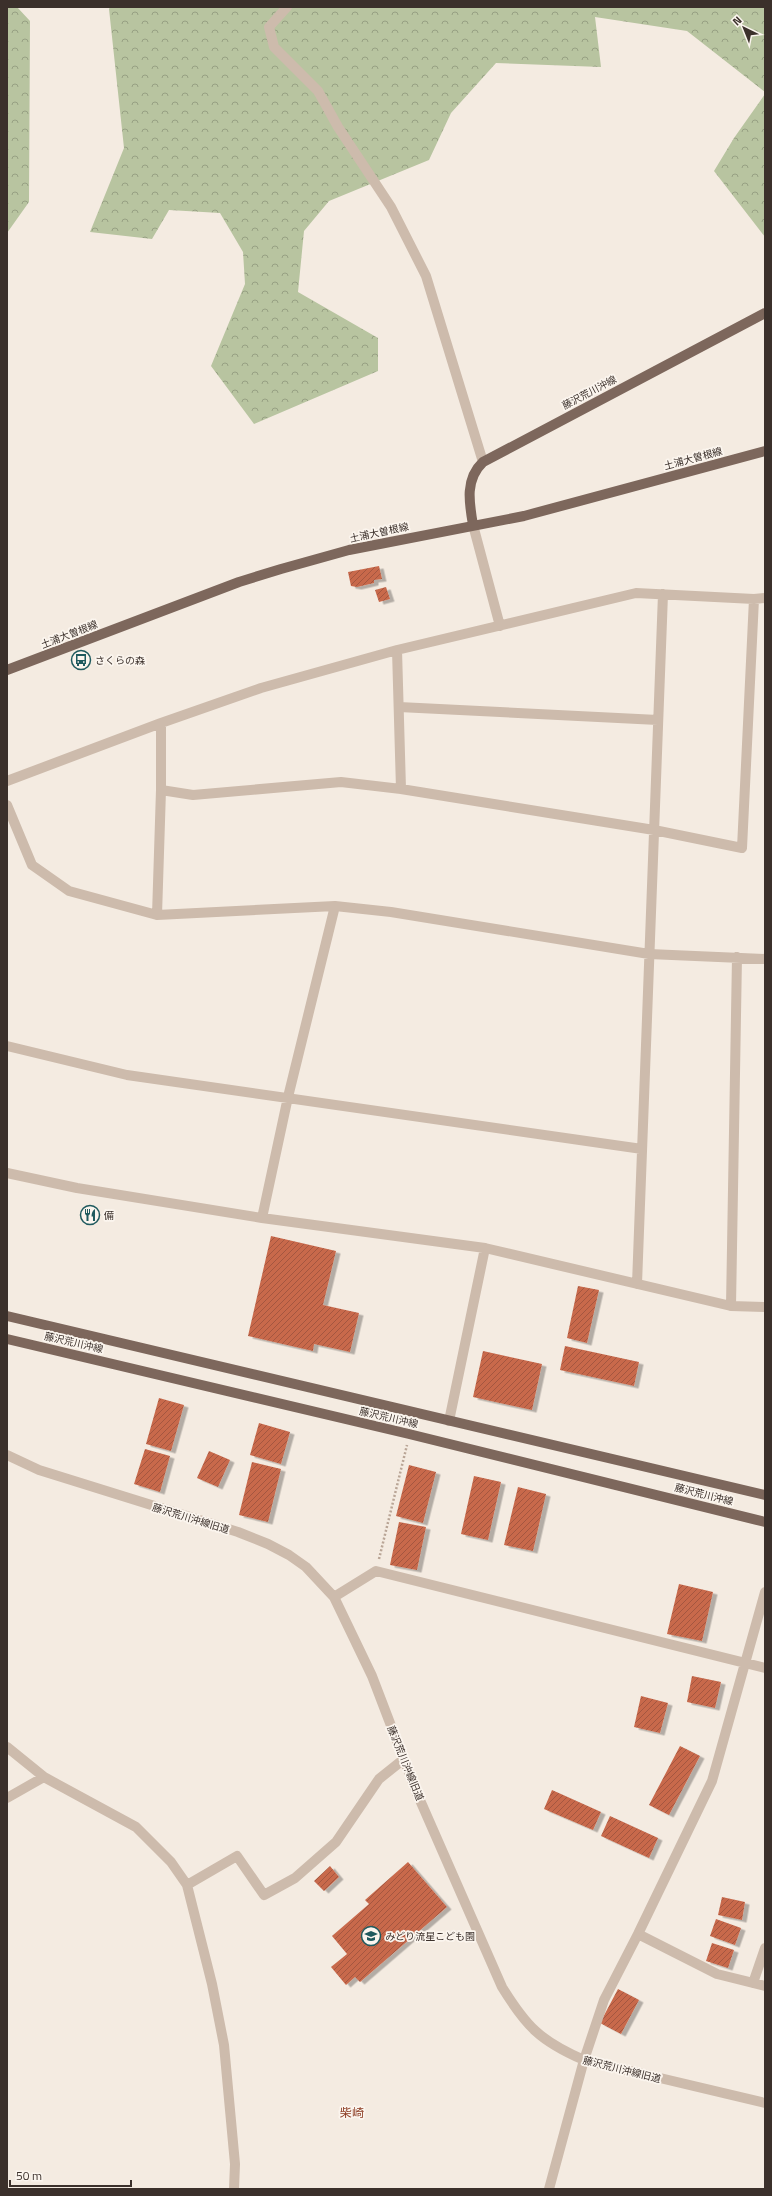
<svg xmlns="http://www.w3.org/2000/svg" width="772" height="2196" viewBox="0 0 772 2196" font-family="'Titillium Web','Noto Sans JP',sans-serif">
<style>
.forest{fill:url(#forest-crowns)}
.building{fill:url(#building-hatch);filter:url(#shadow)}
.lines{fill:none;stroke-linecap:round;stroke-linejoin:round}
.path{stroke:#b9a596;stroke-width:2.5;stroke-dasharray:2 2;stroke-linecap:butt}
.minor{stroke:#cdbbac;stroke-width:10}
.major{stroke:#7d675c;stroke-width:10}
.labels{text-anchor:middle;stroke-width:3.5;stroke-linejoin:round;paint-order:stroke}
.street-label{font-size:10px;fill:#3b302b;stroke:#fbf5ee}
.poi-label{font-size:10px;fill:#3b302b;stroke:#fbf5ee;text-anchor:start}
.quarter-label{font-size:12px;fill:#8c3b22;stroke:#fbf5ee}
</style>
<defs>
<pattern id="forest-crowns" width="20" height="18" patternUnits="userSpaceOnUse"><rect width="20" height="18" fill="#b8c4a0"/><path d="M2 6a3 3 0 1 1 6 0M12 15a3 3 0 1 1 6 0" fill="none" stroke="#97a083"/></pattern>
<pattern id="building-hatch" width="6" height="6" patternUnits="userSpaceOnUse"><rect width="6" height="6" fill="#c8694b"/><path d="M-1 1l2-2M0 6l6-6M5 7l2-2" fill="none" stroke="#a4573f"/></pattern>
<filter id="shadow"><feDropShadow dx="4.5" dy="2.5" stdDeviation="0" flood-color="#0004"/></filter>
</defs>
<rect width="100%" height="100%" fill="#f4ebe1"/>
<path class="forest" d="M7,7H17L30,21L29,202L7,233Z
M110,7H765V92L687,31L595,17L601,67L496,63L451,113L429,160L329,201L304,231L298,292L378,338V371L254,424L211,366L245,284L243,252L220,213L169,210L152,239L90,232L124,148L109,9Z
M765,94V237L714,171L734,138Z"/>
<path class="building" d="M379,566L382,579L374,580V583L357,587L351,586L348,572Z
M386,587L390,599L379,602L375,590Z
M271,1236L336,1251L323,1305L359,1313L350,1352L314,1344L313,1351L248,1336Z
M578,1286L599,1290L587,1343L567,1338Z
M565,1346L639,1362L634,1386L560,1370Z
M483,1351L542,1364L532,1410L473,1397Z
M159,1398L184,1405L171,1451L146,1444Z
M259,1423L290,1432L281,1464L250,1455Z
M145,1449L170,1456L160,1492L134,1484Z
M209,1451L230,1460L218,1487L197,1478Z
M252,1462L281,1469L268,1522L239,1515Z
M409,1465L436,1472L423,1523L396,1516Z
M474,1476L501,1482L488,1540L461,1534Z
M518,1487L546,1494L533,1551L504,1545Z
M399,1522L426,1527L417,1570L390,1565Z
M679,1584L713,1592L702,1641L667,1634Z
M692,1676L721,1682L715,1708L687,1702Z
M641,1696L668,1703L660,1733L634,1727Z
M680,1746L700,1756L669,1815L649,1805Z
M552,1790L601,1812L593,1830L544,1809Z
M610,1816L658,1838L649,1858L601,1836Z
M408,1862L447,1907L360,1982L355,1977L346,1985L331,1967L347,1954L332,1936L369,1904L365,1900Z
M330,1866L339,1877L324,1891L314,1881Z
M722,1897L745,1902L742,1920L718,1915Z
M716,1919L741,1928L735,1945L710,1936Z
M712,1943L734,1950L728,1968L706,1961Z
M618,1989L639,2000L621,2034L600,2023Z"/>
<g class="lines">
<path class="path" d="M379,1559L407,1445"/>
<path class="minor" d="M287,7L269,27L274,47L318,91L338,127L391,207L426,276L483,462
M473,525L500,626
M397,650L401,789
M399,707L658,720
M7,781L161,723L261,688L397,650L636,593L754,599L765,598
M161,790L193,795L341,782L401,789L654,830L742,848L754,599
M7,805L32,865L69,891L157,915L335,906L391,912L649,954L765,959
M157,915L161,790V723
M7,1046L127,1075L642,1149
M7,1173L77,1188L262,1218L485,1248L731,1306L765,1307
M262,1218L288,1097L335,906
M637,1284L663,594
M731,1306L737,957
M449,1421L485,1248
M7,1455L39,1470L238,1532L268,1544L289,1555L306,1567L334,1597L372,1676L416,1791L502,1987C526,2026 540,2041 584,2060L765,2103
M334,1597L376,1571L765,1668
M7,1747L44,1777L136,1827L171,1862L187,1885L212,1984L224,2045L235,2164L234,2189
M7,1798L44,1777
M187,1885L237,1856L264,1895L295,1878L336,1842L379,1779L404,1759
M638,1934L717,1974L765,1986
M753,1983L765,1948
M549,2189L584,2060L604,2000L638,1934L712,1781L765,1592"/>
<path class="major" d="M473,525C469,502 465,479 483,462L765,313
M7,670L239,582L281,569L349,550L524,516L765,451
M7,1316L765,1495
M7,1339L409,1434L765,1522"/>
</g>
<defs>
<g id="bus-ring" transform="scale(1)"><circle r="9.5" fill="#fbf5ee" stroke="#1f5a5e" stroke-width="1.5"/><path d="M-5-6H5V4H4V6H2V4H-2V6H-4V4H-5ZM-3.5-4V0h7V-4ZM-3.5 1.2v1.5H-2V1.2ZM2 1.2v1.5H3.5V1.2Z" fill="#1f5a5e"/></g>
<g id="restaurant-ring" transform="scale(1)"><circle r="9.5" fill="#fbf5ee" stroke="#1f5a5e" stroke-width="1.5"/><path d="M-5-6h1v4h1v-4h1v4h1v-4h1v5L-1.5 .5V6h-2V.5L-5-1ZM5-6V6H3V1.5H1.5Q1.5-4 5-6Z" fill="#1f5a5e"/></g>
<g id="school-ring" transform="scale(1)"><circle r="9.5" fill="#fbf5ee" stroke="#1f5a5e" stroke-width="1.5"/><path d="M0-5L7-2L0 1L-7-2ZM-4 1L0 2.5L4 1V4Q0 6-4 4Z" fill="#1f5a5e"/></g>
</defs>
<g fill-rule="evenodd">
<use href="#bus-ring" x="81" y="660"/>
<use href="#restaurant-ring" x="90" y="1215"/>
<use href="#school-ring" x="371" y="1936"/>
</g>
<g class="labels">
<g class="street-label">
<text transform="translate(589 392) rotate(-28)" y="4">藤沢荒川沖線</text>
<text transform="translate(693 458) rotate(-15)" y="4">土浦大曽根線</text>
<text transform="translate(379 532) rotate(-12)" y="4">土浦大曽根線</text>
<text transform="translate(69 634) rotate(-21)" y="4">土浦大曽根線</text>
<text transform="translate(74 1342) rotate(13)" y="4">藤沢荒川沖線</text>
<text transform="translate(389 1417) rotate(13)" y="4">藤沢荒川沖線</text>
<text transform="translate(704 1494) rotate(14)" y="4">藤沢荒川沖線</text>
<text transform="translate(191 1518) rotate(17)" y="4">藤沢荒川沖線旧道</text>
<text transform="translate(406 1763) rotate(68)" y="4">藤沢荒川沖線旧道</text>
<text transform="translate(622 2069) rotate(14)" y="4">藤沢荒川沖線旧道</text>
</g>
<g class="poi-label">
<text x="95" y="664">さくらの森</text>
<text x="104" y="1219">備</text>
<text x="385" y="1940">みどり流星こども園</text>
</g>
<g class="quarter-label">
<text x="352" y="2117">柴崎</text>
</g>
</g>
<rect width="772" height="2196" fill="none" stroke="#3b302b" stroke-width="16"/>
<g transform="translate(744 28) rotate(317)" stroke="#fbf5ee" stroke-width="3" paint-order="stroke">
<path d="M0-3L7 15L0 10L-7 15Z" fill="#3b302b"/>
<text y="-6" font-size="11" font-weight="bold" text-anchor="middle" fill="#3b302b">N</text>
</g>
<path d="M10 2180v6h121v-6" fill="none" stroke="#3b302b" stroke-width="2"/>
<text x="16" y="2180" font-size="12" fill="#3b302b" stroke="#fbf5ee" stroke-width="3" paint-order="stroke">50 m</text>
</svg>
